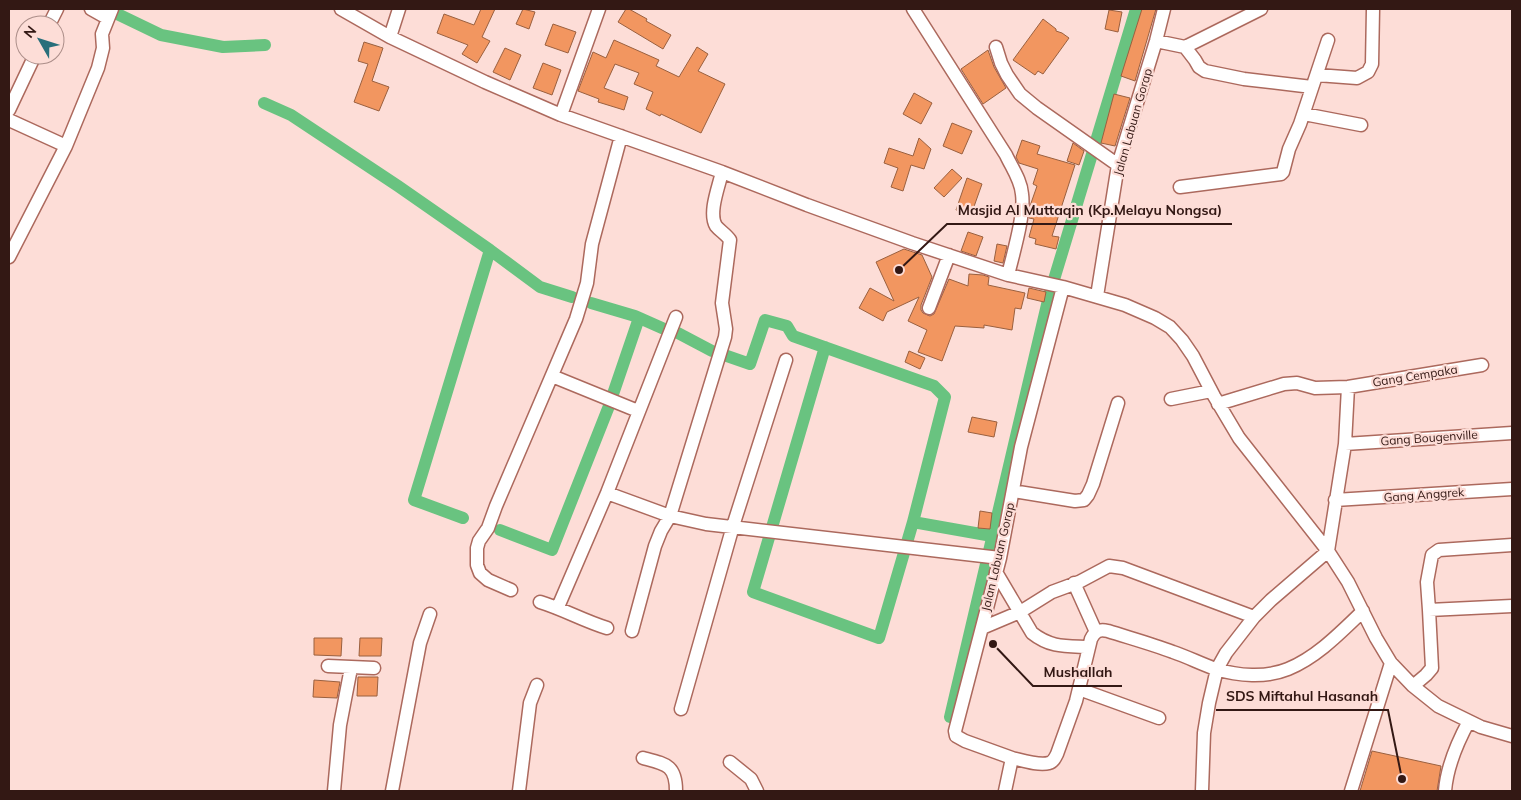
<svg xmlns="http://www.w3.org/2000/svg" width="1521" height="800" viewBox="0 0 1521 800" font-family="Mulish,sans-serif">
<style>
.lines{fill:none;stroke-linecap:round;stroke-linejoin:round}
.canal{stroke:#69c380;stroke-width:12}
.building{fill:#f29660;stroke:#9a603f}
.minor-casing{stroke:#ac695d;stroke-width:15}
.minor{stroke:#fff;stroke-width:12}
.labels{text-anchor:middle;stroke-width:4.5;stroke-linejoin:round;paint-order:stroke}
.street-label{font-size:12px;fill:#331814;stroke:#fdddd7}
.leader{fill:none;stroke:#331814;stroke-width:2}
.callout-dot{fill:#331814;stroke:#fdddd7;stroke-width:2}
.callout-label{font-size:14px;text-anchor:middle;font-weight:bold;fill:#331814;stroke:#fdddd7;stroke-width:4.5;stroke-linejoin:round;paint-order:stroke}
</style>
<rect width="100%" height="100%" fill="#fdddd7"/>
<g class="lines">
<path class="canal" d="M107,9L161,35L223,47L265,45
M264,103L291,115L398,186L490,250L540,287L572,297
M591,303L635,316L662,328
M676,332L712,351
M825,347L753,592L879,638L913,522
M727,356L750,364L765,320L787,326L793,336L934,386L945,397L913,522L992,536
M613,394L639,318
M463,518L414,500L490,250
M500,530L552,550L609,406
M950,717L1049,296L1136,9"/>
</g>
<path class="building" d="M481,9H495L482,37L490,41L477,63L462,54L468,45L437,33L444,14L474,25Z
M523,9L535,12L529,29L516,24Z
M626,9H629L647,19L646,21L671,35L663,49L618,22Z
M1142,9H1156L1135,81L1121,76Z
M1109,10L1122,12L1118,32L1105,29Z
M1043,19L1056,29V31L1062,33L1069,38L1043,74L1038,71L1035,75L1013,60Z
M553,24L576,32L568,53L545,45Z
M614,40L659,60L656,66L679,77L697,47L708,54L698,71L725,84L701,133L661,114L660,116L646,109L653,92L634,84L639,73L615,64L604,88L628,97L624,110L598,102L599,99L578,91L593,52L606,58Z
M364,42L383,48L372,81L389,87L379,111L354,102L368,64L358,61Z
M505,48L521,55L510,80L493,72Z
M988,50L994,67L1006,88L983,104L961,69Z
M543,63L561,70L552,95L533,88Z
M914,93L932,103L921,124L903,114Z
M1114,94L1130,98L1115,146L1101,143Z
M952,123L972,131L962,154L943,146Z
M919,138L931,149L924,169L911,165L903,191L891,187L898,168L884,163L889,148L913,156Z
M1022,140L1040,146L1037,154L1075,165L1052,236L1059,237L1056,249L1035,244L1036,239L1029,237L1034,219L1029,218L1030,206L1037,186L1033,184L1038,169L1019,163L1016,157Z
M1073,143L1084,151L1079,165L1067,161Z
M952,169L962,178L944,197L934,188Z
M967,178L982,184L971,215L956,210Z
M968,232L983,237L976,256L961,251Z
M997,244L1007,246L1003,263L994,261Z
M904,249L922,255L932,277L921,305V310L923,313L930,316L934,314L949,279L968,286L969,274L983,275L989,277L988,285L1025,293L1021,309L1015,308L1012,330L984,325V328L955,326L942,361L918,352L927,330L908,321L919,297L887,312L883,321L859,308L870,288L894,301L876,262Z
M1029,288L1046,292L1044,302L1027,298Z
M909,351L925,358L920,369L905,362Z
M972,417L997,422L994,437L968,432Z
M980,511L992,513L990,529L978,528Z
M314,638H342L341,656L314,655Z
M360,638H382L381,656H359Z
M358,677H378L377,696H357Z
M314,680L340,682L337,698L313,697Z
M1372,751L1441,766L1437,791H1360Z"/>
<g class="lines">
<g class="minor-casing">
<path id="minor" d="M91,9L107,18
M341,9L390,37L485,82L561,115L722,172L807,205L912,243L1008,275L1063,287L1125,305L1155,318L1170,327L1182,340L1193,356L1214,396L1239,438L1328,551L1348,582L1376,638L1391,663L1413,686L1438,706L1481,727L1512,736
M913,9L1006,155C1012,168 1021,180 1022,194C1025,215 1013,254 1008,275
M49,25L57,9
M390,37L399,9
M1156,41L1185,47L1195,60L1199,67L1205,71L1244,79L1312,87
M996,47L1001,63L1007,75L1020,94L1037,108L1118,165
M1185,47L1261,9
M1317,75L1357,78L1368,72L1372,64L1373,9
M9,110L35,55
M1304,114L1361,125
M561,115L599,9
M9,120L66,146
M1180,187L1281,174L1283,172L1289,149L1300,124L1328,40
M9,257L66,146L98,68L103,48L102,34L112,9
M1097,296L1118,165L1156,41L1164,9
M929,308L949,255
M552,376L638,411
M1171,399L1211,391
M1218,404L1284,384L1297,383L1315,388L1348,387L1482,365
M1345,444L1512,433
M1013,491L1075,501L1084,500L1088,495L1093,484L1118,403
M607,493L670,516L706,524L1000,558
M1335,500L1512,489
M996,572L1032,633C1051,648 1066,646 1089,647
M1074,583L1096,632
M511,590L488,580L480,573L477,565V548L479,541L488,528L496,506L576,319L587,283L592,244L621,136
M540,602C563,609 584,621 607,628
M558,607L607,493L676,317
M1429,610L1427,582L1432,555L1439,550L1512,545
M982,628L1020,612L1052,592L1079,582L1109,566L1123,568L1254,617
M632,631L655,546L661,531L670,516L725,337L726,329L722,303L730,240C726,234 720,231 716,226C708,213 719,186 722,172
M328,666L374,668
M1413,686L1426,675L1432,668L1429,610L1512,606
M1079,689L1159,718
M681,709L733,526L786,360
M643,758C666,764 676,765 676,791
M1012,758C1021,760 1039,766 1049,763C1053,762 1055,758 1057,754L1076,701L1091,639C1095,631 1099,629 1108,631C1130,638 1152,644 1173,652C1188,657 1201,664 1216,669C1238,676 1266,678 1288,669C1317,657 1340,633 1363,611
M730,762L751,779L757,791
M334,791L340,725L351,668
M392,791L420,643L430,614
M519,791L530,703L537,685
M1005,791L1012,758L965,741L956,736L955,731L1000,558L1021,447L1063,287
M1202,791L1204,733L1209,703L1217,669L1226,653L1254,617L1271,600L1328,551L1345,444L1348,387
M1351,791L1391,663
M1445,791C1447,766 1457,743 1469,721"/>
</g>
<use href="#minor" class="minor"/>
</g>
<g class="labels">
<g class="street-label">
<text transform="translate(1133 122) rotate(-74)" y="4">Jalan Labuan Gorap</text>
<text transform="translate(1415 376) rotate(-9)" y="4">Gang Cempaka</text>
<text transform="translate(1429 438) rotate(-4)" y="4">Gang Bougenville</text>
<text transform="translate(1424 495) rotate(-4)" y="4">Gang Anggrek</text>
<text transform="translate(998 557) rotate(-77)" y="4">Jalan Labuan Gorap</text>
</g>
</g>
<path class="leader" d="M899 270L947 224H1232M993 644L1033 686H1122M1402 779L1388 710H1216"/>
<g class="callout-dot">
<circle cx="899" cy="270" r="5"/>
<circle cx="993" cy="644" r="5"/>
<circle cx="1402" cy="779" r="5"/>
</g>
<g class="callout-label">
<text x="1090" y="215">Masjid Al Muttaqin (Kp.Melayu Nongsa)</text>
<text x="1078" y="677">Mushallah</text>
<text x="1302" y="701">SDS Miftahul Hasanah</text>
</g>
<rect width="1521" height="800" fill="none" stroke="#331814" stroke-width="20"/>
<g transform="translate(40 40) rotate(309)"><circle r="24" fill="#fdddd7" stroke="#ac8e89"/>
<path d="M0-4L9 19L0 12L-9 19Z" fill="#286f7b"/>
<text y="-8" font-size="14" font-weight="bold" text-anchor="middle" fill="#331814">N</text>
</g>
</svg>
